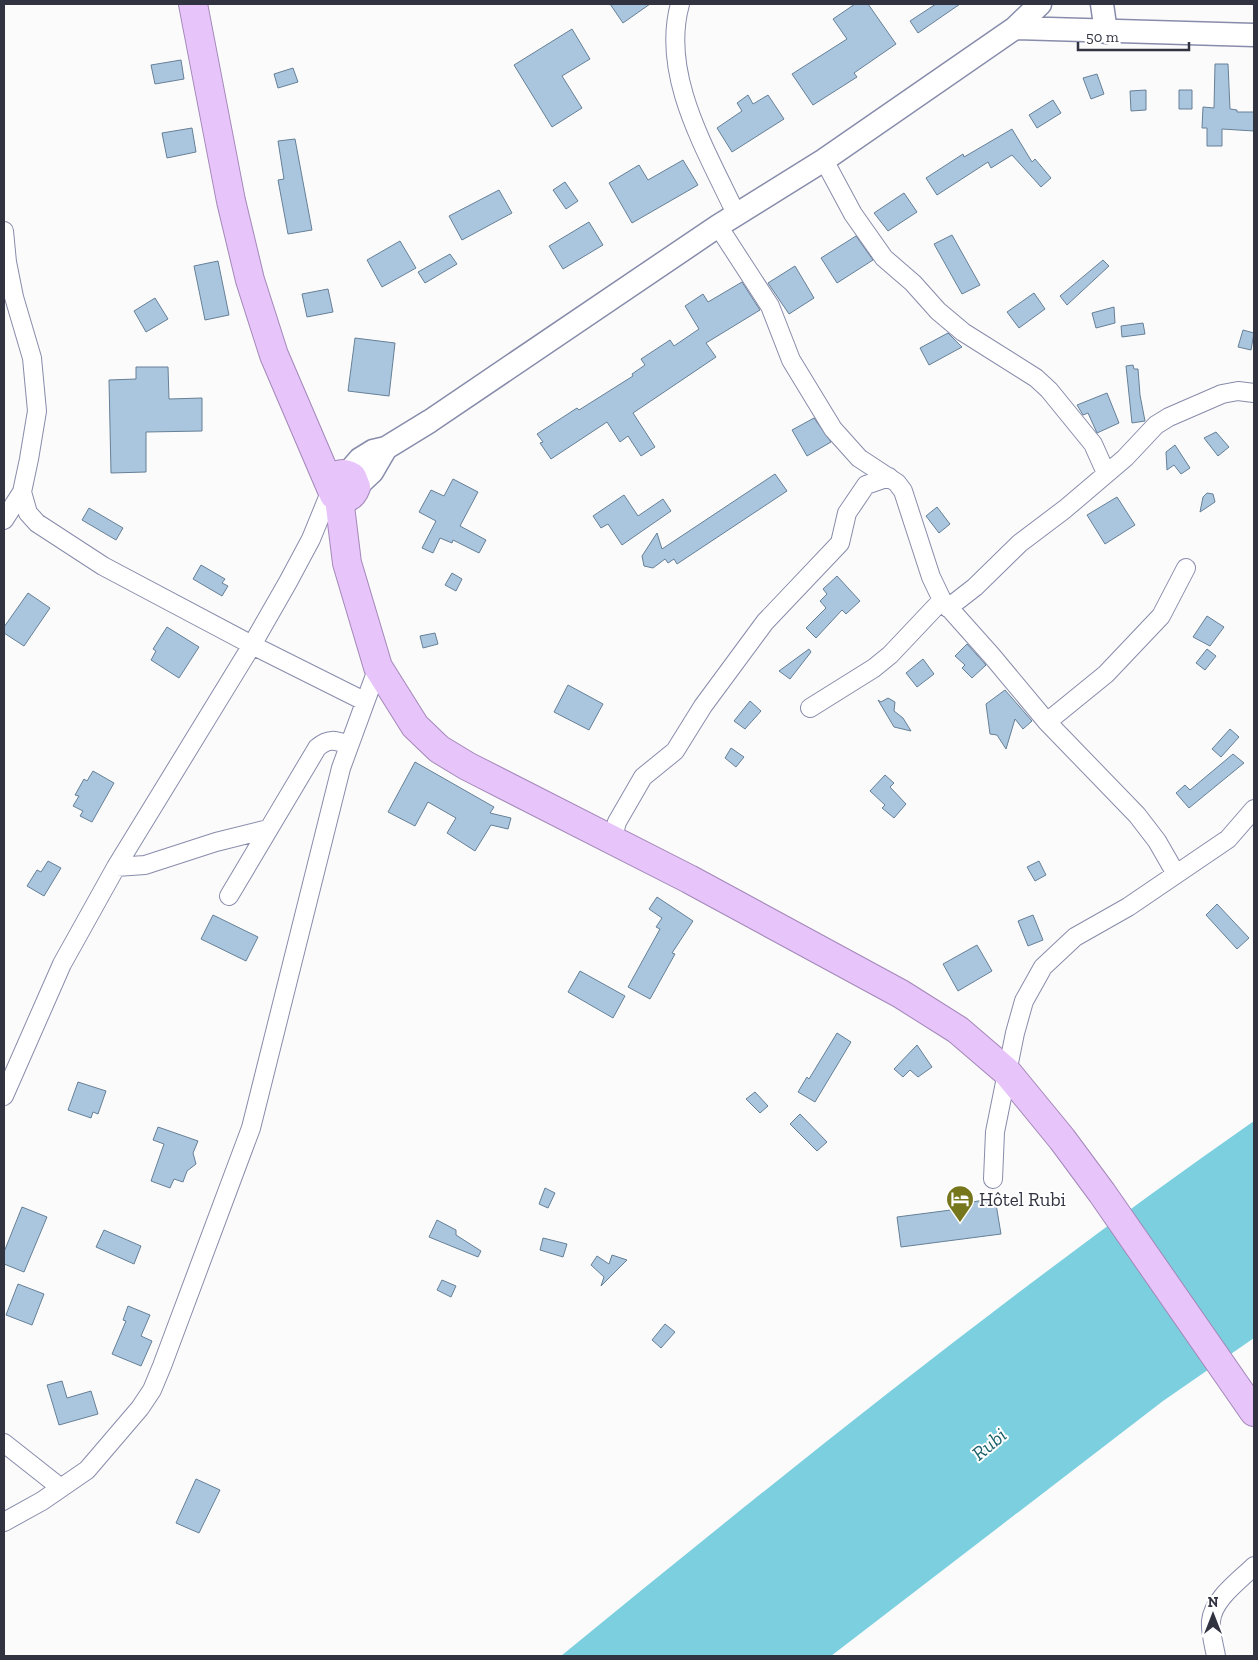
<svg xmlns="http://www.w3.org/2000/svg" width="1258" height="1660" viewBox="0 0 1258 1660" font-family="'Zilla Slab',serif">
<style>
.water{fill:#7bcfdf}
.building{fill:#aac6de;stroke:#668097}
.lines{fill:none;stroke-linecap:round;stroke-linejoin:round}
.minor-casing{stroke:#888cab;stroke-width:20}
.tertiary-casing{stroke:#888cab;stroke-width:25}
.trunk-casing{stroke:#a388b8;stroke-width:30}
.minor{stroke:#fff;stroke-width:18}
.tertiary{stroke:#fff;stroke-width:22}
.trunk{stroke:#e7c4fa;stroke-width:28}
.labels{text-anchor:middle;stroke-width:4;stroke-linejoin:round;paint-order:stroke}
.poi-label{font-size:19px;fill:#313340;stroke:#fff;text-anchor:start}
.water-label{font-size:20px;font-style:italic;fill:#1b606c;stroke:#fff}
</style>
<rect width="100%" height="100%" fill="#fbfbfb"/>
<path class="water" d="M1254,1121V1338L1163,1401L831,1656H561C787,1471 1015,1288 1254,1121Z"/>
<path class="building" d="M610,4H650L623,23Z
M855,4H868L896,44L854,73L857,77L813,105L792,74L847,39L833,19Z
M936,4H960L918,33L910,21Z
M572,29L590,59L562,76L582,108L552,127L514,65Z
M181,60L184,79L155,84L151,65Z
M1215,64H1228L1230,109L1237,110V112H1254V131L1222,129V146H1207V128H1202L1203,107L1214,108Z
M293,68L298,82L278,88L274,74Z
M1097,74L1104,94L1091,99L1083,78Z
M1146,90V110L1131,111L1130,91Z
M1179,90H1192V109H1179Z
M748,95L753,104L768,95L784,119L732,152L717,128L742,111L737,103Z
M1053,100L1061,113L1037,128L1029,115Z
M192,128L196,152L167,158L162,133Z
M1012,129L1032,162L1035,159L1051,178L1041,187L1012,155L991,168L988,162L937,195L926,178L963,154L964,157Z
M295,139L312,230L288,234L278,180L284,179L278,141Z
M683,160L698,185L632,223L609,183L639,165L648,180Z
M565,182L578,201L566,209L553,190Z
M499,190L512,213L462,240L449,216Z
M904,193L917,212L888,231L874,213Z
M589,222L603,245L563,269L549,246Z
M952,235L980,285L962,294L934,244Z
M856,236L873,260L837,283L821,258Z
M400,241L416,268L382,287L367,260Z
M450,254L457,264L425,283L418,272Z
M1103,260L1109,266L1067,305L1060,296Z
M218,261L229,315L205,320L194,266Z
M795,266L814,298L789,314L768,283Z
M742,282L760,310L706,343L716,357L633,413L655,447L641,456L628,436L620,442L607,422L551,459L540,443L543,442L537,434L577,408L579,410L633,376L632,374L645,365L641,359L670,340L674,346L699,329L685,306L703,294L708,302Z
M328,289L333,312L307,317L302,294Z
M1034,293L1045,309L1019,328L1007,312Z
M155,298L168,319L146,332L134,311Z
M1114,307L1115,323L1096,328L1092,313Z
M1143,323L1145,334L1122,337L1121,326Z
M1243,330L1254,333L1251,350L1238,347Z
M948,333L962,347L929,365L920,348Z
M355,338L395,343L389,396L348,391Z
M1133,365L1134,369H1138L1140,395L1145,421L1132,423L1126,366Z
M136,367H168L169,399L202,398V431L146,432V472L111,473L109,380L136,379Z
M1107,393L1119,423L1097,433L1088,413L1083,415L1077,405Z
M814,418L831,442L807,456L792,430Z
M1216,432L1229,447L1218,456L1204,438Z
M1175,445L1190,468L1181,474L1174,465L1167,470L1166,452Z
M775,474L787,491L677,564L674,559L668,563L665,559L653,568L644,566L642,556L657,533L662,549Z
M453,479L478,492L460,526L486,540L479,553L453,540L452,543L440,538L433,553L422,548L436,521L419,512L431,490L444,496Z
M1207,493L1213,494L1215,502L1200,512L1203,497Z
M624,495L638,516L663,499L671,511L622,545L608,524L601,528L593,516Z
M1117,497L1135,525L1105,544L1087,515Z
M937,507L950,524L939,533L926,516Z
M89,508L123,528L116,540L82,520Z
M201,565L225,579L222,583L228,586L222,596L193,579Z
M452,573L462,579L456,591L445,585Z
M837,576L860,601L846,614L842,610L816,638L806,628L826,608L820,601L827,594L823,589Z
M28,593L50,608L24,646L4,633V627Z
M1207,616L1224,627L1210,646L1193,637Z
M167,627L199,647L179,678L151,660L156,651L153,649Z
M435,633L438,644L423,648L420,636Z
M967,644L986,665L972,678L962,668L965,665L955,656Z
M809,649L811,652L790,679L779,671Z
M1207,649L1216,656L1205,670L1196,663Z
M923,659L934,674L917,687L906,673Z
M568,685L603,704L589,730L554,712Z
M1005,690L1032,721L1023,729L1015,719L1006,749L997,735L990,734L986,704Z
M888,698L895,702L894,711L903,718L911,731L894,727L878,700L881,702Z
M750,701L761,711L745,729L734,721Z
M1230,729L1239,737L1221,757L1212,749Z
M731,748L744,757L736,767L725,758Z
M1233,754L1244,763L1189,808L1176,793L1185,785L1190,790Z
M415,762L494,807L490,813L511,818L508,829L491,825L475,851L447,833L456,818L428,802L415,826L388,812Z
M93,771L114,783L92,822L80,816L83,811L73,806L79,796L75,795L84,779L87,781Z
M885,775L894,783L890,787L906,804L894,818L882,808L885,805L870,791Z
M48,861L61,868L44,896L27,886L37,870L41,872Z
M1039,861L1046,875L1035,881L1027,867Z
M657,897L693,921L672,953L675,954L650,999L628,987L660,929L656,927L662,918L649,909Z
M1217,904L1249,938L1237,949L1206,915Z
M213,915L258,937L246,961L201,939Z
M1033,915L1043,940L1028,946L1018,921Z
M977,945L992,971L958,991L943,964Z
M580,971L625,996L613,1018L568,992Z
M837,1033L851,1042L815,1102L798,1092L807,1077L809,1079Z
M917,1045L932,1067L918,1077L910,1070L903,1077L894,1069Z
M78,1082L106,1091L98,1114L93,1112L91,1118L68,1110Z
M755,1092L768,1106L760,1113L746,1099Z
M800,1114L827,1142L817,1151L790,1124Z
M158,1127L198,1141L193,1153L196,1164L187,1171L183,1182L174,1179L170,1188L151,1181L164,1144L153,1140Z
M545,1188L555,1193L548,1208L539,1204Z
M995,1198L1001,1234L901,1247L897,1217L951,1210L950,1206Z
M22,1207L47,1217L24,1272L4,1264V1252Z
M437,1220L456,1230V1235L481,1251L478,1257L429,1237Z
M104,1230L141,1246L134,1264L96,1247Z
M543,1238L567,1244L563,1257L540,1250Z
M612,1255L627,1260L601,1286L604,1277L591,1265L597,1256L609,1264Z
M442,1280L456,1286L451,1297L437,1290Z
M18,1284L44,1294L32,1325L6,1315Z
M128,1306L150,1315L141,1336L152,1341L141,1366L112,1354L126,1321L123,1320Z
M665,1324L675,1332L661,1348L652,1340Z
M62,1381L67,1398L91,1391L98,1414L59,1425L47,1385Z
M196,1479L220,1490L199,1533L176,1523Z"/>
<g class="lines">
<g class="minor-casing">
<path id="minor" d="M680,4C660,76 707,151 736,214
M824,160L853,214L884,258L913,283L938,311L963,332L1036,378L1049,390L1093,444L1106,473
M718,226L770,306L791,360L833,429L859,458L897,483L903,491L931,577L942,600L992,656L1047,722L1137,815L1157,841L1176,874
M4,231L7,262L14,297L32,358L37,411L29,459L22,492L4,520
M22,492L28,513L37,523L103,566L252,645L364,701
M948,608L975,587L1020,543L1065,509L1125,458L1156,425L1169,417L1222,394L1238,391L1254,393
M810,708L874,668L890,655L942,600
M1047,722L1106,674L1161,616L1186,568
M612,840L617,822L643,777L675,751L703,706L765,622L840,543L847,513L866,485L889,477
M116,867L145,865L216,842L268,829
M229,896L317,748C328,738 335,740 349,745
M4,1096L62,964L116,867L252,645L288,582L311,539L331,490
M993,1179L995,1132L1015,1033L1024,1001L1043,967L1075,937L1128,907L1228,839L1254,809
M4,1443L61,1488
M4,1522L42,1501L87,1470L140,1408L152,1390L162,1366L251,1128L341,768L378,667
M1216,1656C1214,1645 1210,1632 1211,1621C1213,1599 1239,1581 1254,1566"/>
</g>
<g class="tertiary-casing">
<path id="tertiary" d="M1102,4L1106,32
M1015,28L1040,4
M347,474L360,459L373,451L386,448L430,421L718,226L824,160L1015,28L1254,35
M356,487L372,472L386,448"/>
</g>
<g class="trunk-casing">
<path id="trunk" d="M193,4L231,201L250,280L274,355L334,495C344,501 352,498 356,487L352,477C342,471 334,474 330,485
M339,498L347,563L378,667L415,726L439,749L467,766L689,879L901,994L958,1030L1007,1072L1062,1139L1102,1193L1254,1412"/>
</g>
<use href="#minor" class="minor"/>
<use href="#tertiary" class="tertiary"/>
<use href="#trunk" class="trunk"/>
</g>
<defs>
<g id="hotel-pin" transform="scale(1.4375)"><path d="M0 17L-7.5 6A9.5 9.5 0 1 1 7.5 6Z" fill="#76761c" stroke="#fff"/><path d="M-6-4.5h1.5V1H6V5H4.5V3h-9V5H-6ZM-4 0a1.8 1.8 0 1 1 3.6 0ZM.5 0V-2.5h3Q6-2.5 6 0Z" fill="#fff"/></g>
</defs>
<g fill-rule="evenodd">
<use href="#hotel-pin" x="960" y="1199"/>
</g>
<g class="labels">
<g class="poi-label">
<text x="979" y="1206">Hôtel Rubi</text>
</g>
<g class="water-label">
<text transform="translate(989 1444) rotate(-40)" y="7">Rubi</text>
</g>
</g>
<rect width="1258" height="1660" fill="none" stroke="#313340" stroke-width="10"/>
<g transform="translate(1213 1615)" stroke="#ffffff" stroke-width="4" paint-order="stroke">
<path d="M0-4L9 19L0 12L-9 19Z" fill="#313340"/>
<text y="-8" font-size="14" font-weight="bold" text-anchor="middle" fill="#313340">N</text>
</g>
<path d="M1078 42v8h111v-8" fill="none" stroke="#313340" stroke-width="2.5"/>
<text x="1086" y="42" font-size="15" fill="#313340" stroke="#ffffff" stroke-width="4" paint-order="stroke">50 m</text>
</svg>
